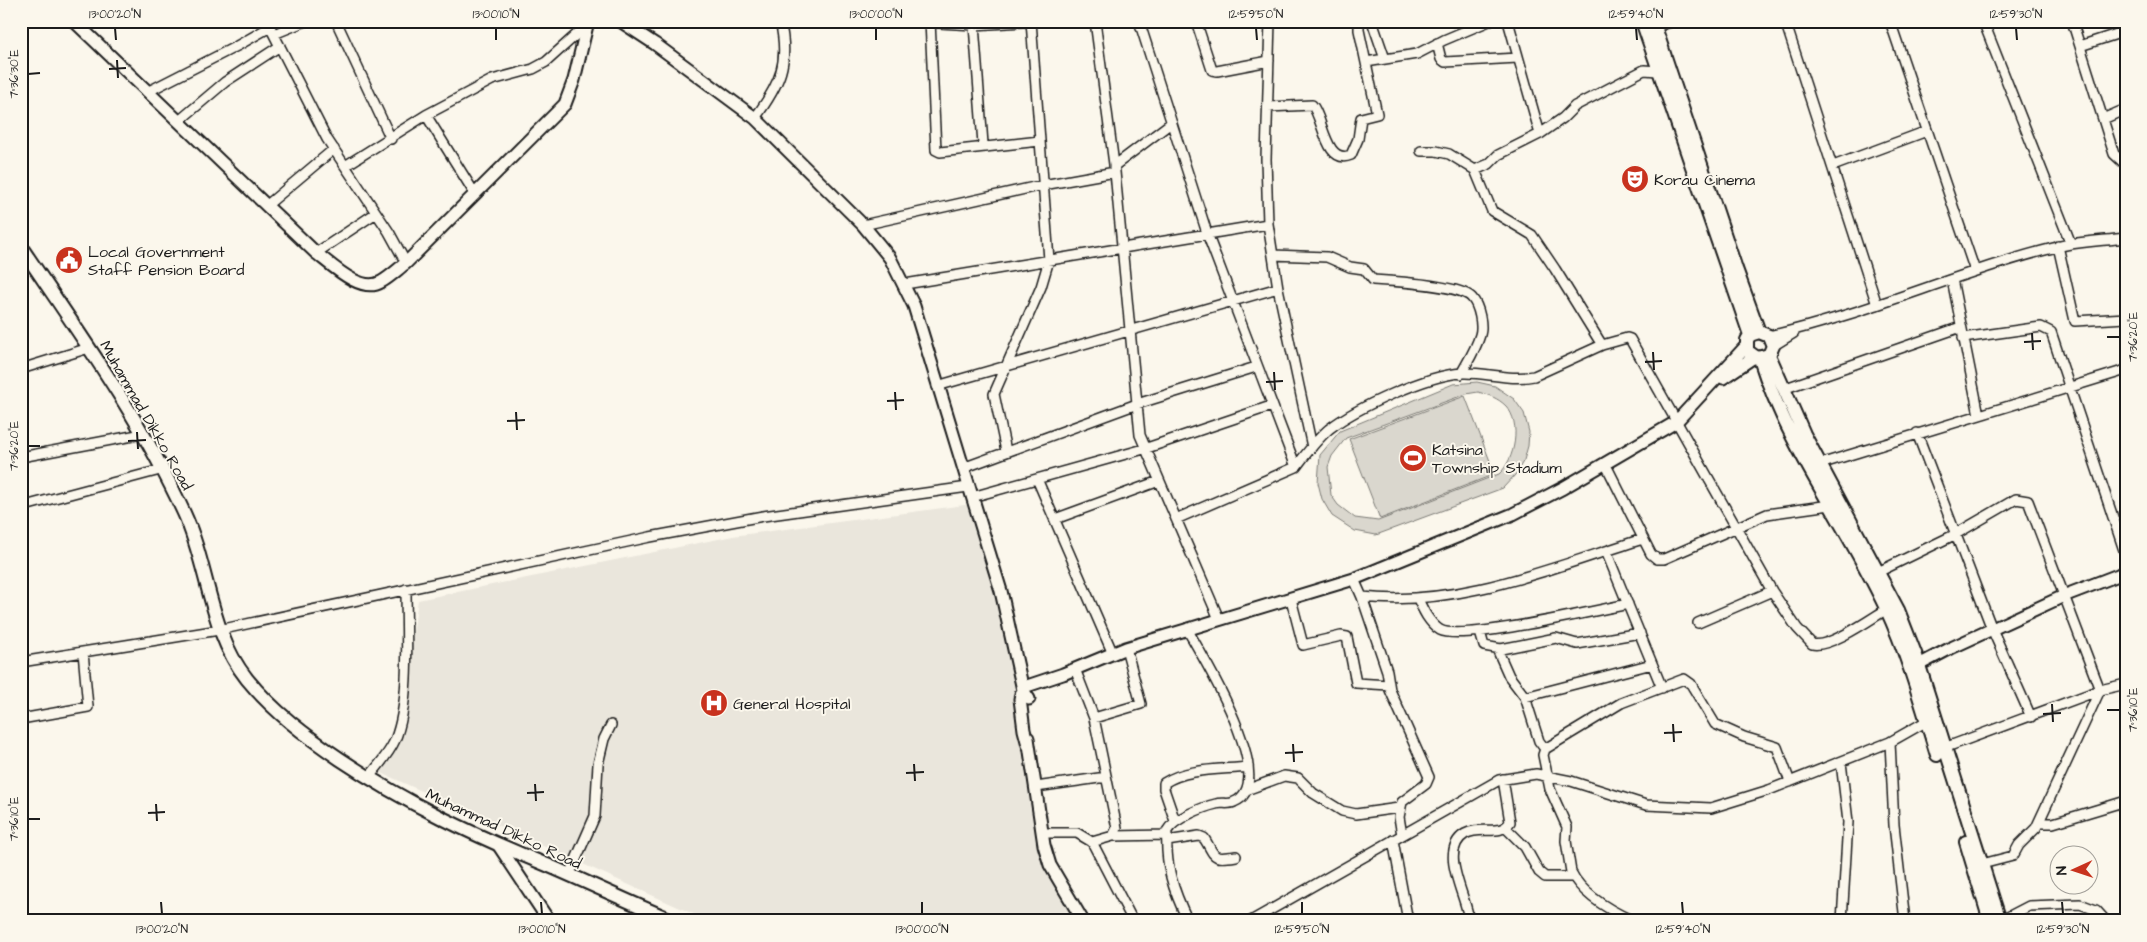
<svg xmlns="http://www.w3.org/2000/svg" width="2147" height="942" viewBox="0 0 2147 942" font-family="'Architects Daughter',sans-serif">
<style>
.built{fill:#eae6dc}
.green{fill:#dad7ce;stroke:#7b7a75;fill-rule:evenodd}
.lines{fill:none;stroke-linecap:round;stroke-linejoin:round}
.minor-casing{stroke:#1c1c1c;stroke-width:12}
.tertiary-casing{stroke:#1c1c1c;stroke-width:15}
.secondary-casing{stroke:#1c1c1c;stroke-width:16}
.minor{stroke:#fbf7ec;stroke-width:9}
.tertiary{stroke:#fbf7ec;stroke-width:11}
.secondary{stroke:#fbf7ec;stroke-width:12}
.ticks{fill:none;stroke:#1c1c1c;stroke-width:2}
.labels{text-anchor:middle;stroke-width:4;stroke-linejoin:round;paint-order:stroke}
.poi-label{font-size:16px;fill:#1c1c1c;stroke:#fbf7ec;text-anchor:start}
.street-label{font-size:16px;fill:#1c1c1c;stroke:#fbf7ec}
.neatline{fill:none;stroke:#1c1c1c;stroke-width:2}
.ticks-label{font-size:12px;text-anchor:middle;fill:#1c1c1c}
</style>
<rect width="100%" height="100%" fill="#fbf7ec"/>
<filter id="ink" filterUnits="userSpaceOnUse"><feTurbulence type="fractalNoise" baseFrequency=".02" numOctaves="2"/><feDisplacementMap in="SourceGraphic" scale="10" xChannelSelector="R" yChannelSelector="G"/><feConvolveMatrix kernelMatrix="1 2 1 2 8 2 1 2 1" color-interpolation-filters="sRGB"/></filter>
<g filter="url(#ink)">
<path class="built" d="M972,504L1021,650L1036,841L1082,921H709L375,770L401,716L418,600L733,536Z"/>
<path class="green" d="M1477,382L1495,386L1514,399L1524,413L1529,432L1528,446L1524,460L1515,475L1503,488L1376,535L1355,531L1332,516L1322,499L1318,483L1320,455L1340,431L1453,384ZM1478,392C1489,395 1498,398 1506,406C1522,423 1515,460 1499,474L1378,521L1355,518L1338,505L1331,495L1328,467L1332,456L1346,438L1466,394Z
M1465,396L1495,474L1380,519L1349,439Z"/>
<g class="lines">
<g class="minor-casing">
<path id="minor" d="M267,21L327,139L389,232L406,263
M336,21L391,139
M904,21L974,25L1039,21
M930,21L936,150L940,152L1040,141
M1095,21L1115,172L1140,435L1219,619
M1139,21L1208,236L1296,467L1176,519
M1196,21L1212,70L1217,71L1269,61
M1270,21L1266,159L1268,224L1278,288L1312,447
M1372,21L1385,59
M1508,21L1540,134
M1785,21L1877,305
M1890,21L1975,271
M1983,21L2071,244
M2072,21L2114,154L2126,165
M974,25L983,144L986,147
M1655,27L1674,21
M274,34L306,21
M1437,43L1441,59L1445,62L1518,58
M2080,46L2126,31
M1366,62L1417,54L1444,40L1489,21
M147,92L237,46L270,27
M1268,107L1312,105C1323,116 1325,166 1351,155L1358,139L1361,118L1377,114L1359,30V21
M426,115L475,194
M755,118C780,84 790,63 780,21
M2103,119L2126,109
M179,121L225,82L280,46
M1421,151H1436L1449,154L1475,170L1492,211L1532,235L1555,269L1602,345
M345,166L426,115L492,80L533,69L546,62L587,25
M1114,166L1171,123
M1833,166L1927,131
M1475,170L1489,164L1498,155L1540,134L1563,118L1575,106L1644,70L1658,71
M266,206L334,149
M863,225L1043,185L1115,172
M2058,246L2075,321L2126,318
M316,253L376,213
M1273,255L1327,257L1350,267L1364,269L1373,280C1391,281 1462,285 1472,298C1479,306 1483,325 1480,335C1476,349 1468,361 1461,374
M1952,279L1979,415
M905,284L1268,224
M1769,336C1868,314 1960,271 2057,247C2079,241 2103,241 2126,238
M1963,338L2041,327L2051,332L2126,556
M1773,346L1794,333
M21,369L89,348
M937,386L1278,288
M1783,389L1961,327
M1917,433L1992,629L2031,717
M1006,451L994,394L1041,287L1049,260L1031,21
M21,457L143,434
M1605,463L1651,554L1657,559H1664L1767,514L1830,505
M1820,464L2126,370
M1296,467C1306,454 1316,440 1329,429C1356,408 1427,375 1462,373C1486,372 1510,381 1534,376L1602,345L1627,338L1630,339L1772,591L1797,628L1812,644C1829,649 1872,618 1887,609
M963,468L1137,404L1256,367
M1037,479L1113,654
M972,497L1144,449L1271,406
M21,507L164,469
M1055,519L1159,481
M1606,551L1662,688
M1878,572L1954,535L2016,499L2028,501L2100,690L2036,828L2019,845L2013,856L1982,864
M1354,579L1362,597L1387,671L1390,690L1429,777L1426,784L1402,802L1399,817L1402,835
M1362,597C1458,608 1553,567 1643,539
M1291,599L1303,645L1341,636L1347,637L1356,683L1389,685
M1418,599C1423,610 1429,623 1440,630C1462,642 1597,610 1628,604
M1698,623L1772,591
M1187,629C1202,656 1281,783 1234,802C1229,805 1221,802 1216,804C1203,807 1173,819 1167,831C1165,866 1173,890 1188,921
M1480,632L1484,646L1501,649L1556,638L1577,644L1640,633
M1497,649L1509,676L1525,697L1539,741L1545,749L1543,755L1550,789L1567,827L1566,841L1571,872C1582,895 1611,911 1633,921
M21,662L219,630L650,537L763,516L968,487
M1075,669L1094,718L1117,828L1113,836
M1525,697L1652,664
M1094,718L1141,704L1126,648
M21,719L88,707L83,652
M1890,742L1894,825L1905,921
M1944,748L2100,690L2126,684
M1545,749L1621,703L1684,679L1691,684L1715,724L1744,737L1777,747L1790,782
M1841,762L1848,822L1842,921
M368,778C378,766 389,754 395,740C411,701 406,631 406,589
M1036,787L1106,777
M1249,789L1284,776L1298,778L1313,793L1342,811L1356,814L1399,808
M1175,821L1164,789V783C1186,768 1222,770 1248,767
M2039,823H2053L2126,801
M1506,828L1525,847L1539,872L1545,877H1573
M1042,833H1077L1092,842L1133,921
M1393,840L1408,921
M1167,841L1199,836L1204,838C1216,857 1211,860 1236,856
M1092,842L1113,836L1167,835
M569,875L595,816L598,764L604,739L611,725
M1251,921L1499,780L1536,774L1571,781L1646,805L1711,808L1769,790L1890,742L1927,721
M1469,921C1468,898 1437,851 1465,834C1480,825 1501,837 1510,822L1503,779
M2000,921L2029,906L2080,904L2096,910L2106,921
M2118,921L2126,917"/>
</g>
<g class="tertiary-casing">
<path id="tertiary" d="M74,21L316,253C332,265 361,294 381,282C390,277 398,269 406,263L565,104L574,80L588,21
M620,21L655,44L755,118L863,225L890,258L914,306L1001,591L1023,690L1029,699
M1723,378L1754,357
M1911,669L1951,648L2066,595L2126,572
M1028,738L1044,845L1050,865L1083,921
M1028,745L1024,730L1020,699L1021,694L1027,686L1063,674L1126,648L1354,579L1513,514L1563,488L1676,422L1746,346
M499,846L549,921"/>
</g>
<g class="secondary-casing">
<path id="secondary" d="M1642,21L1750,335L1747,340V351L1757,358L1769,355L1773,346L1769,336L1759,332L1750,335
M1653,21L1736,269L1759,332
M21,247C79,333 141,419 184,513C209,567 209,632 247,679C273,711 306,736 340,759C406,803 473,835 547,865C589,883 631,903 674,921
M1769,355L1804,434L1898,610L1916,656L2000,921
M1760,359C1788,448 1847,524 1886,608C1908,655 1922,706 1937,755
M1966,842L1990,921"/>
</g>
<use href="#minor" class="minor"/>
<use href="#tertiary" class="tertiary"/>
<use href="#secondary" class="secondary"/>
</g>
</g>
<path class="ticks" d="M115,28L116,40M496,28V40M876,28V40M1256,28L1257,40M1636,28L1637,40M2016,28L2017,40M117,60L118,78M109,69L126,68M28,74L40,73M2032,333L2033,350M2107,337H2120M2024,342L2041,341M1653,352L1654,370M1645,362L1662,361M1274,372L1275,390M1266,382L1283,381M895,392L896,410M887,401L904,400M516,412L517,430M507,421L525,420M137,432L138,449M128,441L146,440M28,446H40M2052,704L2053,722M2107,710H2120M2043,714L2061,713M1673,724L1674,742M1664,733L1682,732M1293,744L1294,762M1285,753L1303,752M914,764L915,781M906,773L924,772M535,784L536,801M527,793L544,792M156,804L157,821M148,813L165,812M28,819H40M161,902L162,914M541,902L542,914M922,902V914M1302,902V914M1682,902L1683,914M2062,902L2063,914"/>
<defs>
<g id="theatre-disc" transform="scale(1.4375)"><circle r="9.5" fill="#c8321e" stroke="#fbf7ec"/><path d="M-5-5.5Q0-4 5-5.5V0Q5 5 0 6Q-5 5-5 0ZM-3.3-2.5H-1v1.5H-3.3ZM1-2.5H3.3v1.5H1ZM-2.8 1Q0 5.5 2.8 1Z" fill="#fff"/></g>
<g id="civic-disc" transform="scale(1.4375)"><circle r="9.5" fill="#c8321e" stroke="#fbf7ec"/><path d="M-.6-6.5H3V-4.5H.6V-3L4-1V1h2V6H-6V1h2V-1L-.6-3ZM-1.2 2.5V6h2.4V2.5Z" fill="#fff"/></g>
<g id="stadium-disc" transform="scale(1.4375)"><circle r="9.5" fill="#c8321e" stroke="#fbf7ec"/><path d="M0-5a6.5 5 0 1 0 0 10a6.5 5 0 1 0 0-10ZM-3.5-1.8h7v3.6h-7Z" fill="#fff"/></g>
<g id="hospital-disc" transform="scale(1.4375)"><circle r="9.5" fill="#c8321e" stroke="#fbf7ec"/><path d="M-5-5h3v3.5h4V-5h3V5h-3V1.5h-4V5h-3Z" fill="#fff"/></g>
</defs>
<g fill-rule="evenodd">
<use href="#theatre-disc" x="1635" y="179"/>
<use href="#civic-disc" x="69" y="260"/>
<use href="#stadium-disc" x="1413" y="458"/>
<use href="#hospital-disc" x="714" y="703"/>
</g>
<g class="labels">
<g class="poi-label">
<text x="1654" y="185">Korau Cinema</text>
<text x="88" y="257">Local Government<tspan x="88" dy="18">Staff Pension Board</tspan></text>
<text x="1432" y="455">Katsina<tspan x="1432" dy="18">Township Stadium</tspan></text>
<text x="733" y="709">General Hospital</text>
</g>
<g class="street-label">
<text transform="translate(147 415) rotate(60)" y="6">Muhammad Dikko Road</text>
<text transform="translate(504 828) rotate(25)" y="6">Muhammad Dikko Road</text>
</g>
</g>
<rect width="2147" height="942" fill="none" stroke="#fbf7ec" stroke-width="55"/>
<g transform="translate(2074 870) rotate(267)"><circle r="24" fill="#fbf7ec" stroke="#a29f99"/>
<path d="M0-4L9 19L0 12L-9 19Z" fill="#c8321e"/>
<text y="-8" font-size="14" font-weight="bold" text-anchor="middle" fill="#1c1c1c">N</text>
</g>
<rect x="28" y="28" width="2092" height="886" class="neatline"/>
<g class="ticks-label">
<text x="115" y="18">13°00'20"N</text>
<text x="496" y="18">13°00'10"N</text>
<text x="876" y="18">13°00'00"N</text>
<text x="1256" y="18">12°59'50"N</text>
<text x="1636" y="18">12°59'40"N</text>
<text x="2016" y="18">12°59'30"N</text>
<text transform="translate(14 74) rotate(-90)" y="4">7°36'30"E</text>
<text transform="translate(2133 337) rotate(-90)" y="4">7°36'20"E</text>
<text transform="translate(14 446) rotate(-90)" y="4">7°36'20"E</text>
<text transform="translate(2133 710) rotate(-90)" y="4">7°36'10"E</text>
<text transform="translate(14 819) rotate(-90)" y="4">7°36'10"E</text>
<text x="162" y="933">13°00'20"N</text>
<text x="542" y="933">13°00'10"N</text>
<text x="922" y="933">13°00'00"N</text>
<text x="1302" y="933">12°59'50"N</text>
<text x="1683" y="933">12°59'40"N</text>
<text x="2063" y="933">12°59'30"N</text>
</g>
</svg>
